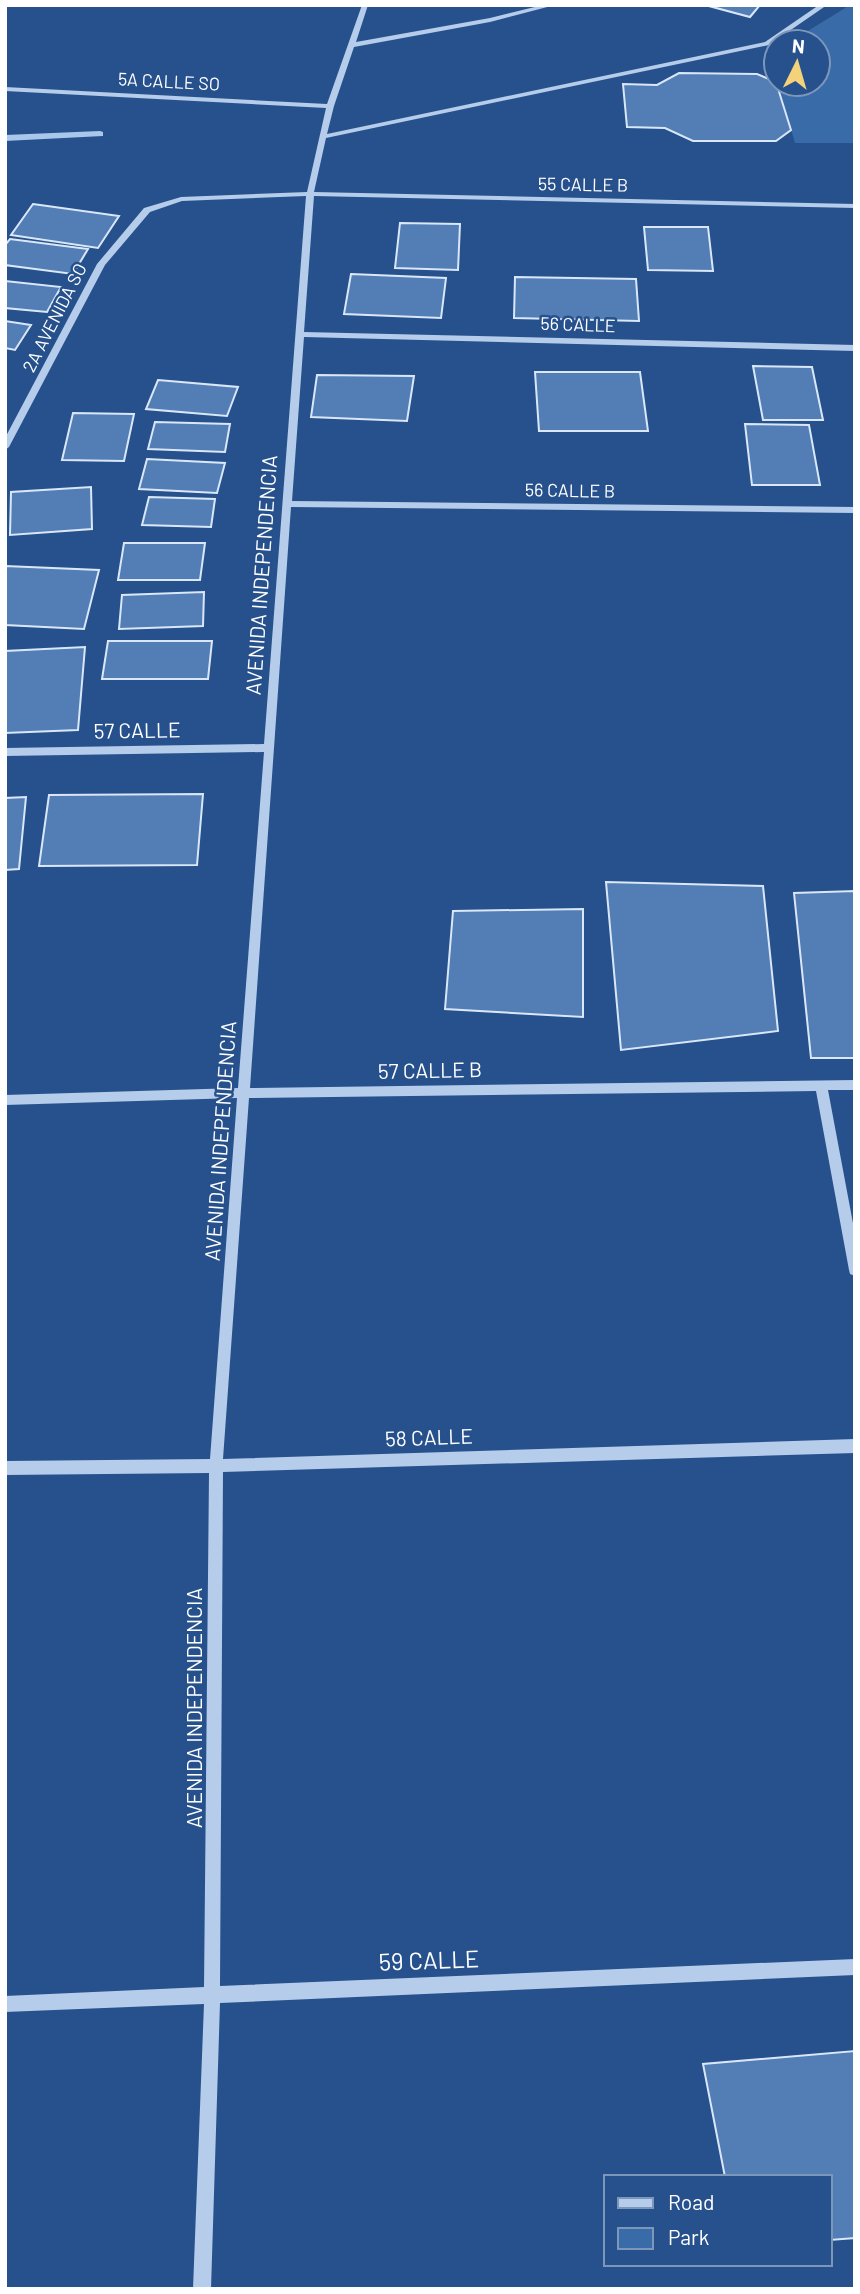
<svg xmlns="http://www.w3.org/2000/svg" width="860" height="2294" viewBox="0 0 860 2294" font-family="Barlow,sans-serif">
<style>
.green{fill:#3a6ba9}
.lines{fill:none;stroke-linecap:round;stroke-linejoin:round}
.stream{fill:#a9c7eb;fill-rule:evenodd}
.building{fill:#527db5;stroke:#d9e7f8;stroke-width:2}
.minor{fill:#b5ccea;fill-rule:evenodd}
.labels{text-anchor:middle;stroke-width:5;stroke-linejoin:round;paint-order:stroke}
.far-street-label{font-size:18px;fill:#fff;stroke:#26518c}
.street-label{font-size:21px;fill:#fff;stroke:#26518c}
.near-street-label{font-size:24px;fill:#fff;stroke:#26518c}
</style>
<rect width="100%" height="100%" fill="#26518c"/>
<path class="green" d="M850,5H855V143H795L778,84H818V42H790Z"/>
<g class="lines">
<path class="stream" d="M100,131L103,132V136L5,141V135Z"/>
</g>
<path class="building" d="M705,5H760L750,17Z
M679,73L757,74L776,82L791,130L776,141H693L665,128L627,127L623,84L657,85Z
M33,204L119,216L98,248L11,235Z
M400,223L460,224L458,270L395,268Z
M644,227H708L713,271L648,270Z
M10,239L88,249L73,274L5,265V245Z
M351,274L446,278L441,318L344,314Z
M515,277L636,279L639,321L514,318Z
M5,281L61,287L47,312L5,308Z
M5,321L31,325L15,350L5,348Z
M753,366L812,367L823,420H763Z
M535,372H640L648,431H539Z
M317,375L414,376L407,421L311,417Z
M158,380L238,387L227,416L146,409Z
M73,413L134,414L124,461L62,460Z
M155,422L230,424L225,452L148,449Z
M745,424L809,425L820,485H752Z
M147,459L225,463L217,493L139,489Z
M91,487L92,529L10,535L11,492Z
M149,497L215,499L211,527L142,525Z
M124,543H205L200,580H118Z
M5,566L99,570L84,629L5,625Z
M204,592L203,626L119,629L122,595Z
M108,641H212L208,679H102Z
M85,647L78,730L5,733V651Z
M203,794L197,865L39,866L49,795Z
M26,797L19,869L5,870V798Z
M606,882L763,886L778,1031L621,1050Z
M855,891V1058H811L794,893Z
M583,909V1017L445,1009L453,911Z
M855,2051V2238L830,2240V2177H725L703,2064Z"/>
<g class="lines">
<path class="minor" d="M362,5H368L356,42L490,18L543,5H555L490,22L354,47L334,106L327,134L765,42L819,5H827L769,45L326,138L314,192L855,204V208L314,196L304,332L855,345V351L304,337L292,501L855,507V513L291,507L250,1088L855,1080V1090H828L855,1234V1276L850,1274L849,1270L816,1091L249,1098L223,1459L855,1439V1453L223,1472L220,1986L855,1959V1975L220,2003L211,2289H193L204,2004L5,2012V1996L204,1987L209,1473L5,1475V1461L210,1459L237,1098L5,1105V1095L238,1088L264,752L5,756V748L264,744L306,196L182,201L150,212L105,265L9,447L5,450V438L97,264L144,208L181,197L307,192L326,108L5,91V87L327,104Z"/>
</g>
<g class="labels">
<g class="far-street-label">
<text transform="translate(169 82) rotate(3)" y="6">5A CALLE SO</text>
<text transform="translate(583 185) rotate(1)" y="6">55 CALLE B</text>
<text transform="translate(55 318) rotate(-63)" y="6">2A AVENIDA SO</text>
<text transform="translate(578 325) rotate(2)" y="6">56 CALLE</text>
<text transform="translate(570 491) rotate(1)" y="6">56 CALLE B</text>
</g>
<g class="street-label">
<text transform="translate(262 575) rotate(-86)" y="7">AVENIDA INDEPENDENCIA</text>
<text transform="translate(137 731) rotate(-1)" y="7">57 CALLE</text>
<text transform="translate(430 1071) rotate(-1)" y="7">57 CALLE B</text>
<text transform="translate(221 1141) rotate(-86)" y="7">AVENIDA INDEPENDENCIA</text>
<text transform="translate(429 1438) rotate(-2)" y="7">58 CALLE</text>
<text transform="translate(195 1708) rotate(-90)" y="7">AVENIDA INDEPENDENCIA</text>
</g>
<g class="near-street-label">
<text transform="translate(429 1961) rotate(-2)" y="8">59 CALLE</text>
</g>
</g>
<rect width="860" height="2294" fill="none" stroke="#ffffff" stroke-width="14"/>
<rect x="604" y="2175" width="228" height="91" fill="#26518c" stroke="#7d97ba" stroke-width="2"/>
<rect x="618" y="2198" width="35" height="10" fill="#b5ccea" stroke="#7d97ba" stroke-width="2"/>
<text x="668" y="2210" font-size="21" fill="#ffffff">Road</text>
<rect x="618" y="2228" width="35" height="21" fill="#3a6ba9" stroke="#7d97ba" stroke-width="2"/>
<text x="668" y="2245" font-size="21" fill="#ffffff">Park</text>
<g transform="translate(797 63) rotate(5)"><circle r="33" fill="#26518c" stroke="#7d97ba" stroke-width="2"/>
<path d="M0-5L12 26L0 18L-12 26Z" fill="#f3d27a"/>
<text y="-10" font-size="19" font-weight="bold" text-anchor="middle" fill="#ffffff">N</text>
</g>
</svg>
